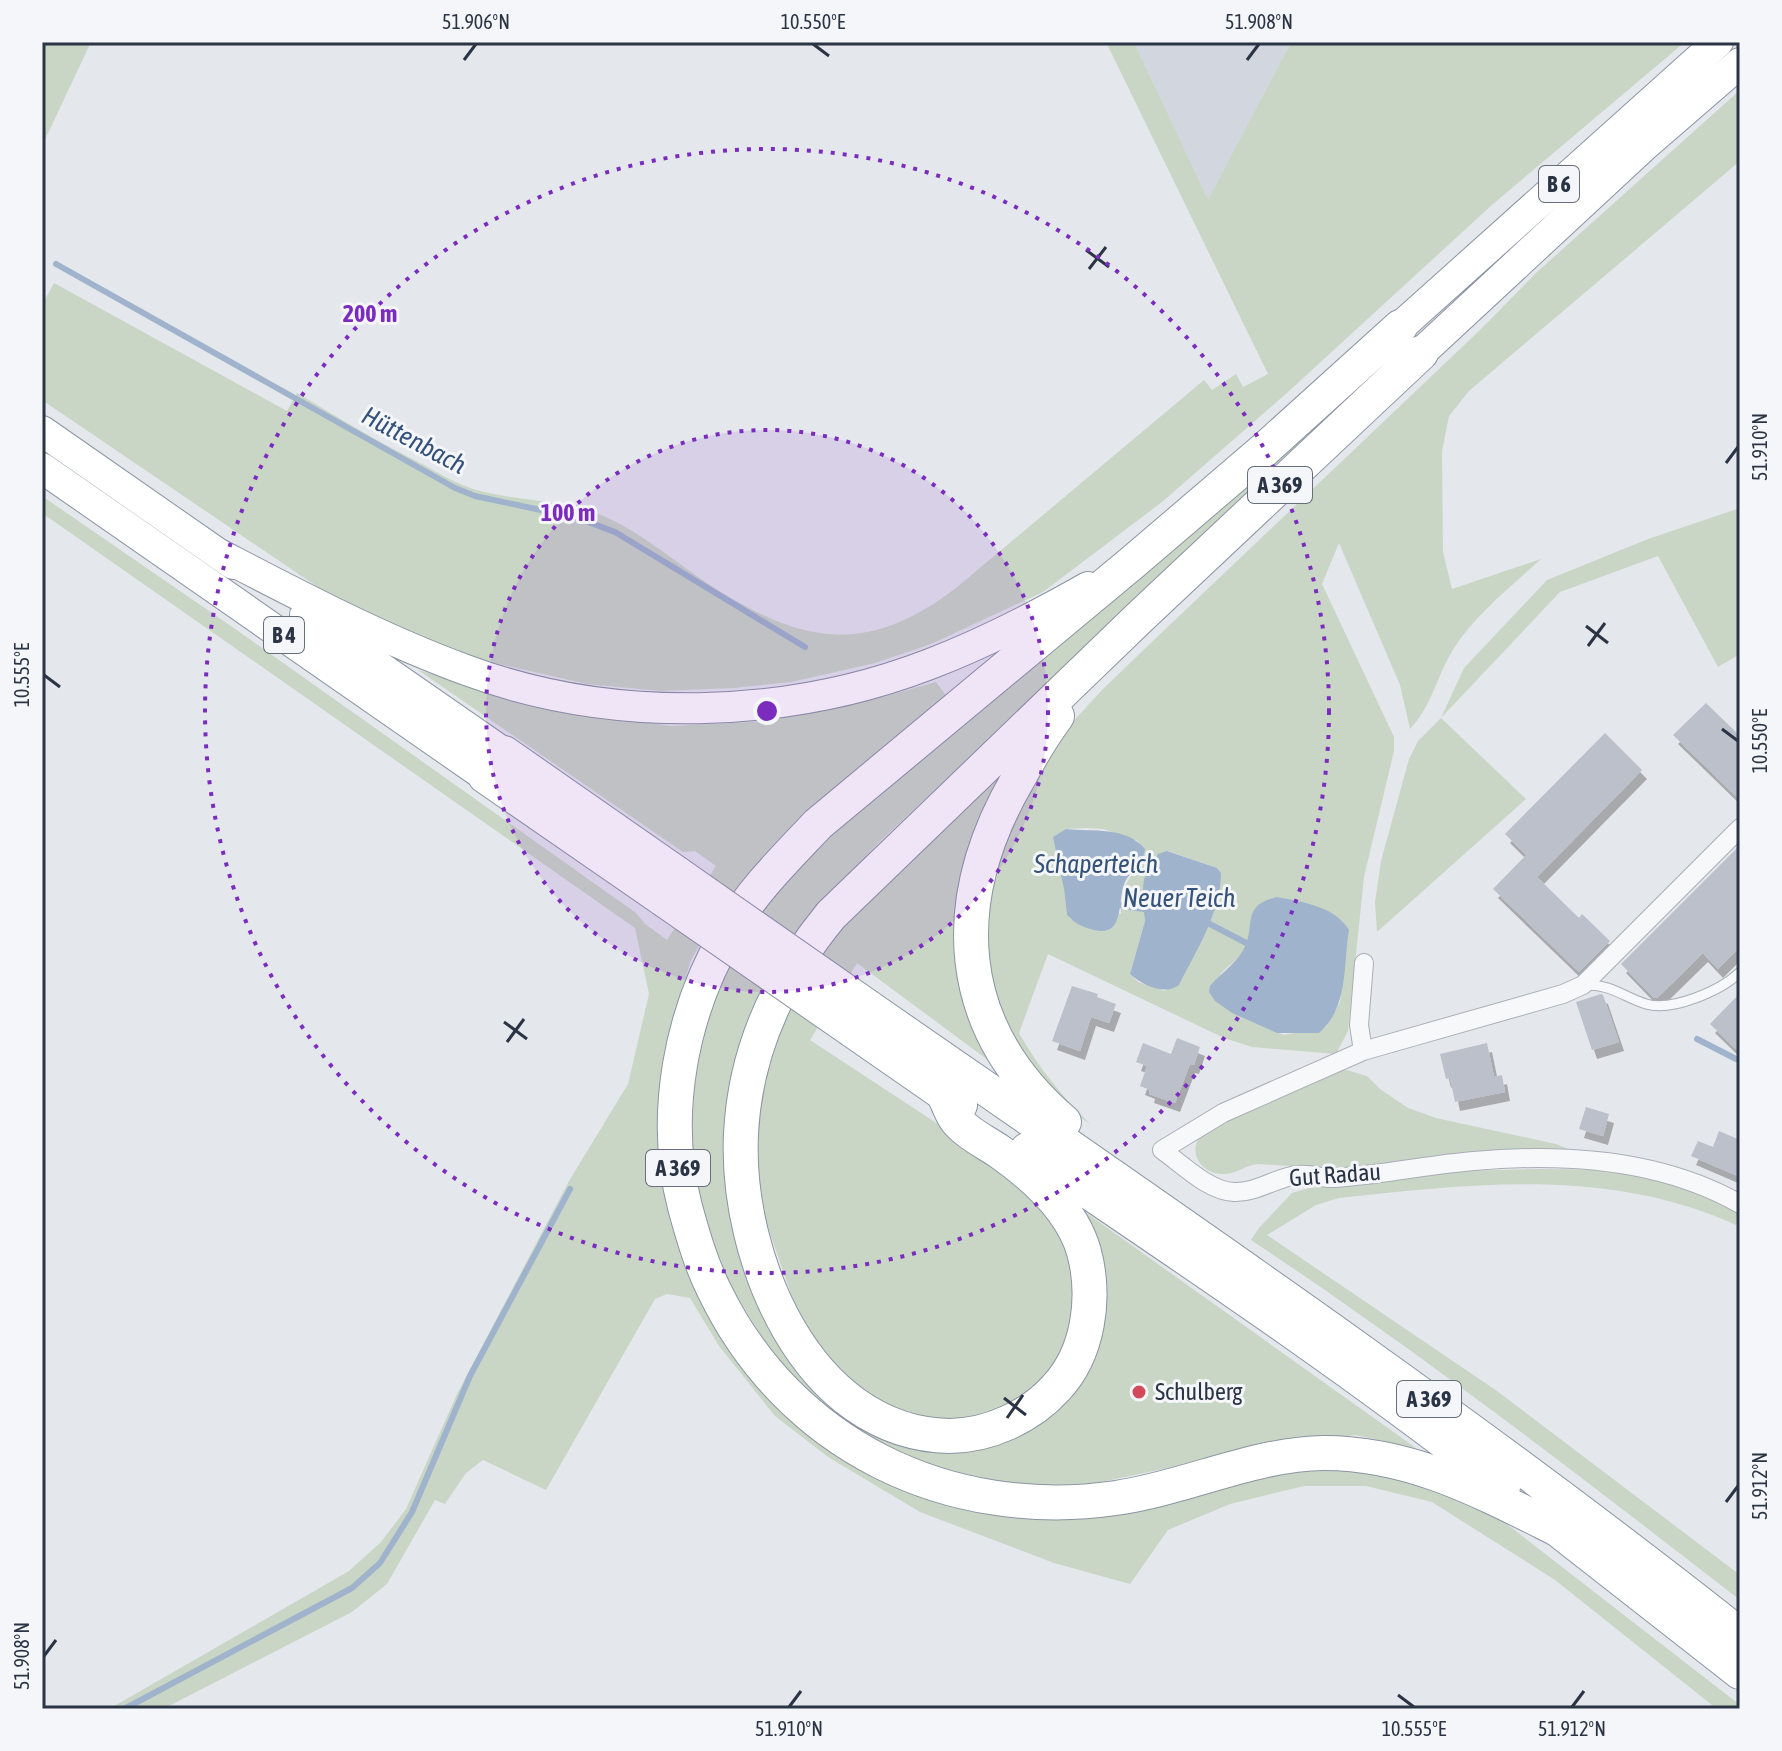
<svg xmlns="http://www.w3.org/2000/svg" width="1782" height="1751" viewBox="0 0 1782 1751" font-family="'Asap Condensed',sans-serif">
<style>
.built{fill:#d2d6de}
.green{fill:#c9d6c5;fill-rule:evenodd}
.water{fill:#9fb4cc}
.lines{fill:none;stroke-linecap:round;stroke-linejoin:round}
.stream{stroke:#9fb4cc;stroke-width:6}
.building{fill:#bbc0ca;filter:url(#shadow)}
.service-casing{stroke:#a9aeb7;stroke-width:11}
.minor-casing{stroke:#a9aeb7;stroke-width:20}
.trunk-casing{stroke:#8b94a3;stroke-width:32}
.motorway-casing{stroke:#8b94a3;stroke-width:36}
.service{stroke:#f7f8fa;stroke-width:9}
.minor{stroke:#f7f8fa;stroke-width:18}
.trunk{stroke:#fff;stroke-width:30}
.motorway{stroke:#fff;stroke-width:34}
.motorway-bridge-casing{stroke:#8b94a3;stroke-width:36;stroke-linecap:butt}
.motorway-bridge{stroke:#fff;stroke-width:34}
.ticks{fill:none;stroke:#2b3445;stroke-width:3}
.ring{fill:none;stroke:#7b2cbf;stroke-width:4;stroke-dasharray:4 8}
.poi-dot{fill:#d1495b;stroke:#f4f6f9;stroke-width:3}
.labels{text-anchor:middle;stroke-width:6;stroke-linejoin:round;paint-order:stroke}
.shield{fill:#f4f6f9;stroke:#676e7b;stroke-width:2}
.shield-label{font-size:22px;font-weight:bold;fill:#2b3445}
.street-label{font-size:24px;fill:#2b3445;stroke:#f4f6f9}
.poi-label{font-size:24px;fill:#2b3445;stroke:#f4f6f9;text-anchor:start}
.water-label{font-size:26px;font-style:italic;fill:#34527a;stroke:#f4f6f9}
.centre{fill:#7b2cbf;stroke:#f4f6f9;stroke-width:4}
.ring-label{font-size:24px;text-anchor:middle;font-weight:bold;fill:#7b2cbf;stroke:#f4f6f9;stroke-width:6;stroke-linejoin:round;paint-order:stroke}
.neatline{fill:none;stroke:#2b3445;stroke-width:3}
.ticks-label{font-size:20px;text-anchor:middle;fill:#2b3445}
</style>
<defs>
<filter id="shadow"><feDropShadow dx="5" dy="9" stdDeviation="0" flood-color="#0004"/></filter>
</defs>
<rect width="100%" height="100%" fill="#e4e7ec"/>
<path class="built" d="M1134,42H1291L1208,201Z"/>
<path class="green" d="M42,42H91L42,146Z
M1106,42H1134L1208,200L1291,42H1685L1493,204L1288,392L1162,502L1043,592L931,644L875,663L791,682L733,688L661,691L587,684L477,659L427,641L322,590L42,400V305L54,283L287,411L297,393C339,418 380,443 424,465C440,474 456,483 473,489C517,502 568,499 610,519C650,538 683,569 721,592C809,646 871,653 956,588L1204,380L1212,390L1236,374L1243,387L1268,374Z
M1740,90V161L1469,391L1449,416L1442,451L1443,552L1452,589L1541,559C1513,585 1475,615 1454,648C1437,675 1432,706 1410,729L1400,685L1339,543L1322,584L1394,737V751L1364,877L1348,1031L1336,1054L1252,1047L1224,1038L1048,954L1019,1033C1039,1068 1061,1095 1090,1124L1059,1103L1006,1025L992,979L988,939L990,888L997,860L1044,762L1068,727L1103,689L1155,639L1480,330L1536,273ZM1087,828L1103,829L1138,841L1143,863C1126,879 1121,891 1121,914L1067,915L1064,889L1066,829ZM1168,851L1217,868L1221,873L1165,991L1138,982L1130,974L1145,921L1142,898ZM1347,940L1340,1002L1326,1027L1284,1035L1243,1018L1215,1001L1221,973L1241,955L1247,944Z
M1302,436L1307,442L878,843L806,926L739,1051L723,1161L748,1273L793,1359L945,1452L1072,1391L1078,1207L1416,1448L1355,1435L1250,1451L1091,1484L991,1486L903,1458L814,1404L776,1359L714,1259L691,1173L690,1115L695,1068L719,979L769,900L852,810Z
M42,496L241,633L636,913L645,924L667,940L716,866L695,851L683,852L418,670L521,701L670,726L769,721L883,697L936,682L947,697L702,940L690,962L671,1034L664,1122L730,1342L970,1508L1288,1467L1372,1465L1444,1486L1499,1518L1740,1705V1709H1717L1555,1580L1432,1502L1366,1486H1304L1230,1504L1168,1530L1130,1584L1054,1563L920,1512L828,1457L775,1416L719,1346L690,1298L667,1294L655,1299L546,1490L483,1460L466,1473L445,1504L435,1500L387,1584L352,1612L163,1709H109L349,1571L381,1542L406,1509L457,1394L569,1181L628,1084L649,994L635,928L42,513Z
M1740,508V654L1718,667L1658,556L1560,592L1441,718L1526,799L1377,932L1375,902L1381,861L1409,759L1418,741L1441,718L1464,668L1547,580L1648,539Z
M1027,743L970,865L992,1063L857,963L810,1040L1011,1172L1060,1230L1077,1291L1073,1335L1047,1381L1005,1408L938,1426L885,1409L834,1372L798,1314L762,1210L755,1123L769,1043L803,980L852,912Z
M1343,1069L1367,1076L1380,1089L1408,1108L1436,1118L1556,1144L1583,1155L1336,1169L1258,1164C1245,1165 1236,1175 1221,1174C1200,1173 1186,1150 1203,1133C1207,1129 1214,1125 1219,1122Z
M1534,1169C1572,1169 1609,1169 1647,1177C1679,1184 1710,1200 1740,1214L1736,1225C1608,1167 1473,1184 1339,1198L1316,1205L1267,1235L1497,1391L1740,1575V1600C1580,1476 1420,1352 1251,1240L1259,1228L1292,1193L1309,1188L1378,1183L1461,1171Z"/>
<path class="water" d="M1066,829C1092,832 1126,826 1145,849C1142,868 1135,866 1126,880C1116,897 1127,938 1094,930C1082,927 1076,924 1067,915L1064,889L1053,837Z
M1167,851L1217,868L1221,873C1221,912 1196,951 1179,985C1165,996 1142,985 1130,974L1145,921L1142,898L1144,879L1158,854Z
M1277,897C1302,902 1335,906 1349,930C1343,965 1349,1007 1319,1033H1277L1232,1013L1215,1001L1209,992L1210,986C1220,974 1234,965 1242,952C1258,928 1238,906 1277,897Z"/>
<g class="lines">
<path class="stream" d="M56,264L455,488L475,496L578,518L615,532L805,647
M1113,904L1150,910
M1204,921L1254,947
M1697,1039L1740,1061
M124,1709L352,1588L380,1563L412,1512L470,1376L570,1189"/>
</g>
<path class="building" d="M1706,703L1740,736V800L1673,735Z
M1605,733L1642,770L1537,877L1579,918L1582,914L1610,941L1579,972L1493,889L1526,855L1505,834Z
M1740,845V947L1718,969L1703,953L1657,998H1654L1621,964Z
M1072,986L1098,994L1097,997L1116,1004L1109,1023L1091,1017L1080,1051L1052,1041Z
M1740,993V1053L1710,1024Z
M1601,994L1603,995L1619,1042L1592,1050L1576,1002Z
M1177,1038L1200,1047L1194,1065L1190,1064L1175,1103L1149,1094L1150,1090L1140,1086L1147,1066L1136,1062L1143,1043L1171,1054Z
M1487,1043L1494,1077L1502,1075L1505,1092L1455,1102L1450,1078L1446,1079L1440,1054Z
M1586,1107L1609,1114L1603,1136L1579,1129Z
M1719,1131L1740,1140V1177L1691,1156L1698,1141L1713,1147Z"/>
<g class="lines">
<g class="service-casing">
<path id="service" d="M1586,985C1610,984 1624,997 1646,1004C1672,1012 1722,990 1740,972"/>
</g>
<g class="minor-casing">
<path id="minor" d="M1740,828L1583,985L1563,994L1363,1051L1223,1113L1162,1150C1182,1164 1208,1191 1234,1192C1256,1193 1277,1177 1298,1175C1308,1174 1319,1177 1329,1178C1341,1178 1353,1176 1365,1175C1401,1171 1437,1164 1474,1161C1563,1153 1661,1159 1740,1204
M1363,1051L1359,1025L1364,963"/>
</g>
<g class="trunk-casing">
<path id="trunk" d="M1400,327L1718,42
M1421,353L1643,147L1740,63
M42,431L233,564
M42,468L485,776
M219,554C300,596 381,639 466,670C612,724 785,720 930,664C985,643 1037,616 1088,587
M305,615L504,753"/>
</g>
<g class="motorway-casing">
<path id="motorway" d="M1400,327L1264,450L1133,562L818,824C786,858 752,891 729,931C681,1012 661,1115 685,1207C693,1236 701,1264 714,1290C789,1446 949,1522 1116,1498C1186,1488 1252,1454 1324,1453C1411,1453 1483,1492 1559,1530
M1057,716C1042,736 1030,757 1018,779C947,901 952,1026 1064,1122
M504,753L679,875
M485,776L663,899
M868,1007C1162,1211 1458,1412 1740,1635
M852,1030L960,1105
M943,1093C948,1102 952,1117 960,1124C970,1135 987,1143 1000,1152C1034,1176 1072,1209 1084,1252C1096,1297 1089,1353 1056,1388C1030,1417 988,1436 949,1436C806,1433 735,1256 741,1134C745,1051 779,978 831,915L1140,617L1421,353
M1027,1150C1188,1259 1350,1367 1503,1487
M1542,1517L1740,1672"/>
</g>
<use href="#service" class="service"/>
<use href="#minor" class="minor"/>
<use href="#trunk" class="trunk"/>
<use href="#motorway" class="motorway"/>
<g class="motorway-bridge-casing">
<path id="motorway-bridge" d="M679,875L868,1007
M663,899L852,1030"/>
</g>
<use href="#motorway-bridge" class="motorway-bridge"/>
</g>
<path class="ticks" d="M813,44L829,56M464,60L476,44M1247,60L1259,44M1086,250L1109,267M1089,269L1106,247M1726,463L1738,447M1586,626L1608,643M1588,646L1605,623M44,675L60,687M1722,729L1738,741M504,1022L527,1039M507,1042L524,1019M1004,1398L1026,1415M1007,1418L1023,1395M1726,1502L1738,1486M44,1656L56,1640M1398,1695L1414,1707M789,1707L801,1691M1572,1707L1584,1691"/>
<circle cx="767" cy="711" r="281" fill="#7b2cbf" fill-opacity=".12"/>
<g class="ring">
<circle cx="767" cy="711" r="281"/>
<circle cx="767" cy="711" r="562"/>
</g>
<circle class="poi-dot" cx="1139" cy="1392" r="8"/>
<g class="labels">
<g class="shield">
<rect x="1539" y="166" width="40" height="36" rx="6"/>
<rect x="1248" y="467" width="64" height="36" rx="6"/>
<rect x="264" y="617" width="40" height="36" rx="6"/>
<rect x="646" y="1150" width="64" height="36" rx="6"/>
<rect x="1397" y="1381" width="64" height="36" rx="6"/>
</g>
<g class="shield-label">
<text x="1559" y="192">B 6</text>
<text x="1280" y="493">A 369</text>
<text x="284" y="643">B 4</text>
<text x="678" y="1176">A 369</text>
<text x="1429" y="1407">A 369</text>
</g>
<g class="street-label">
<text transform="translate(1335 1175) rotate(-4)" y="8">Gut Radau</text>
</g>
<g class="poi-label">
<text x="1155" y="1400">Schulberg</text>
</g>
<g class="water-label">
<text transform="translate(414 440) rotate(28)" y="9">Hüttenbach</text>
<text x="1096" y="873">Schaperteich</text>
<text x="1179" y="907">Neuer Teich</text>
</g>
</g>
<circle cx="767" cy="711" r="12" class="centre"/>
<g class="ring-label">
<text x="370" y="322">200 m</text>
<text x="568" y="521">100 m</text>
</g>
<rect width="1782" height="1751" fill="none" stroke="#f4f6f9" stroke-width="88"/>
<rect x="44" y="44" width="1694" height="1663" class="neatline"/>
<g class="ticks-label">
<text x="476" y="29">51.906°N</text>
<text x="813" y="29">10.550°E</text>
<text x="1259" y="29">51.908°N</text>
<text transform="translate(1760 447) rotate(-90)" y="7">51.910°N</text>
<text transform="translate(22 675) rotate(-90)" y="7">10.555°E</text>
<text transform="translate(1760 741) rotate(-90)" y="7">10.550°E</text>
<text transform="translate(1760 1486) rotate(-90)" y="7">51.912°N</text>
<text transform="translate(22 1656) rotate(-90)" y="7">51.908°N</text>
<text x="789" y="1736">51.910°N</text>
<text x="1414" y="1736">10.555°E</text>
<text x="1572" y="1736">51.912°N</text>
</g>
</svg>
